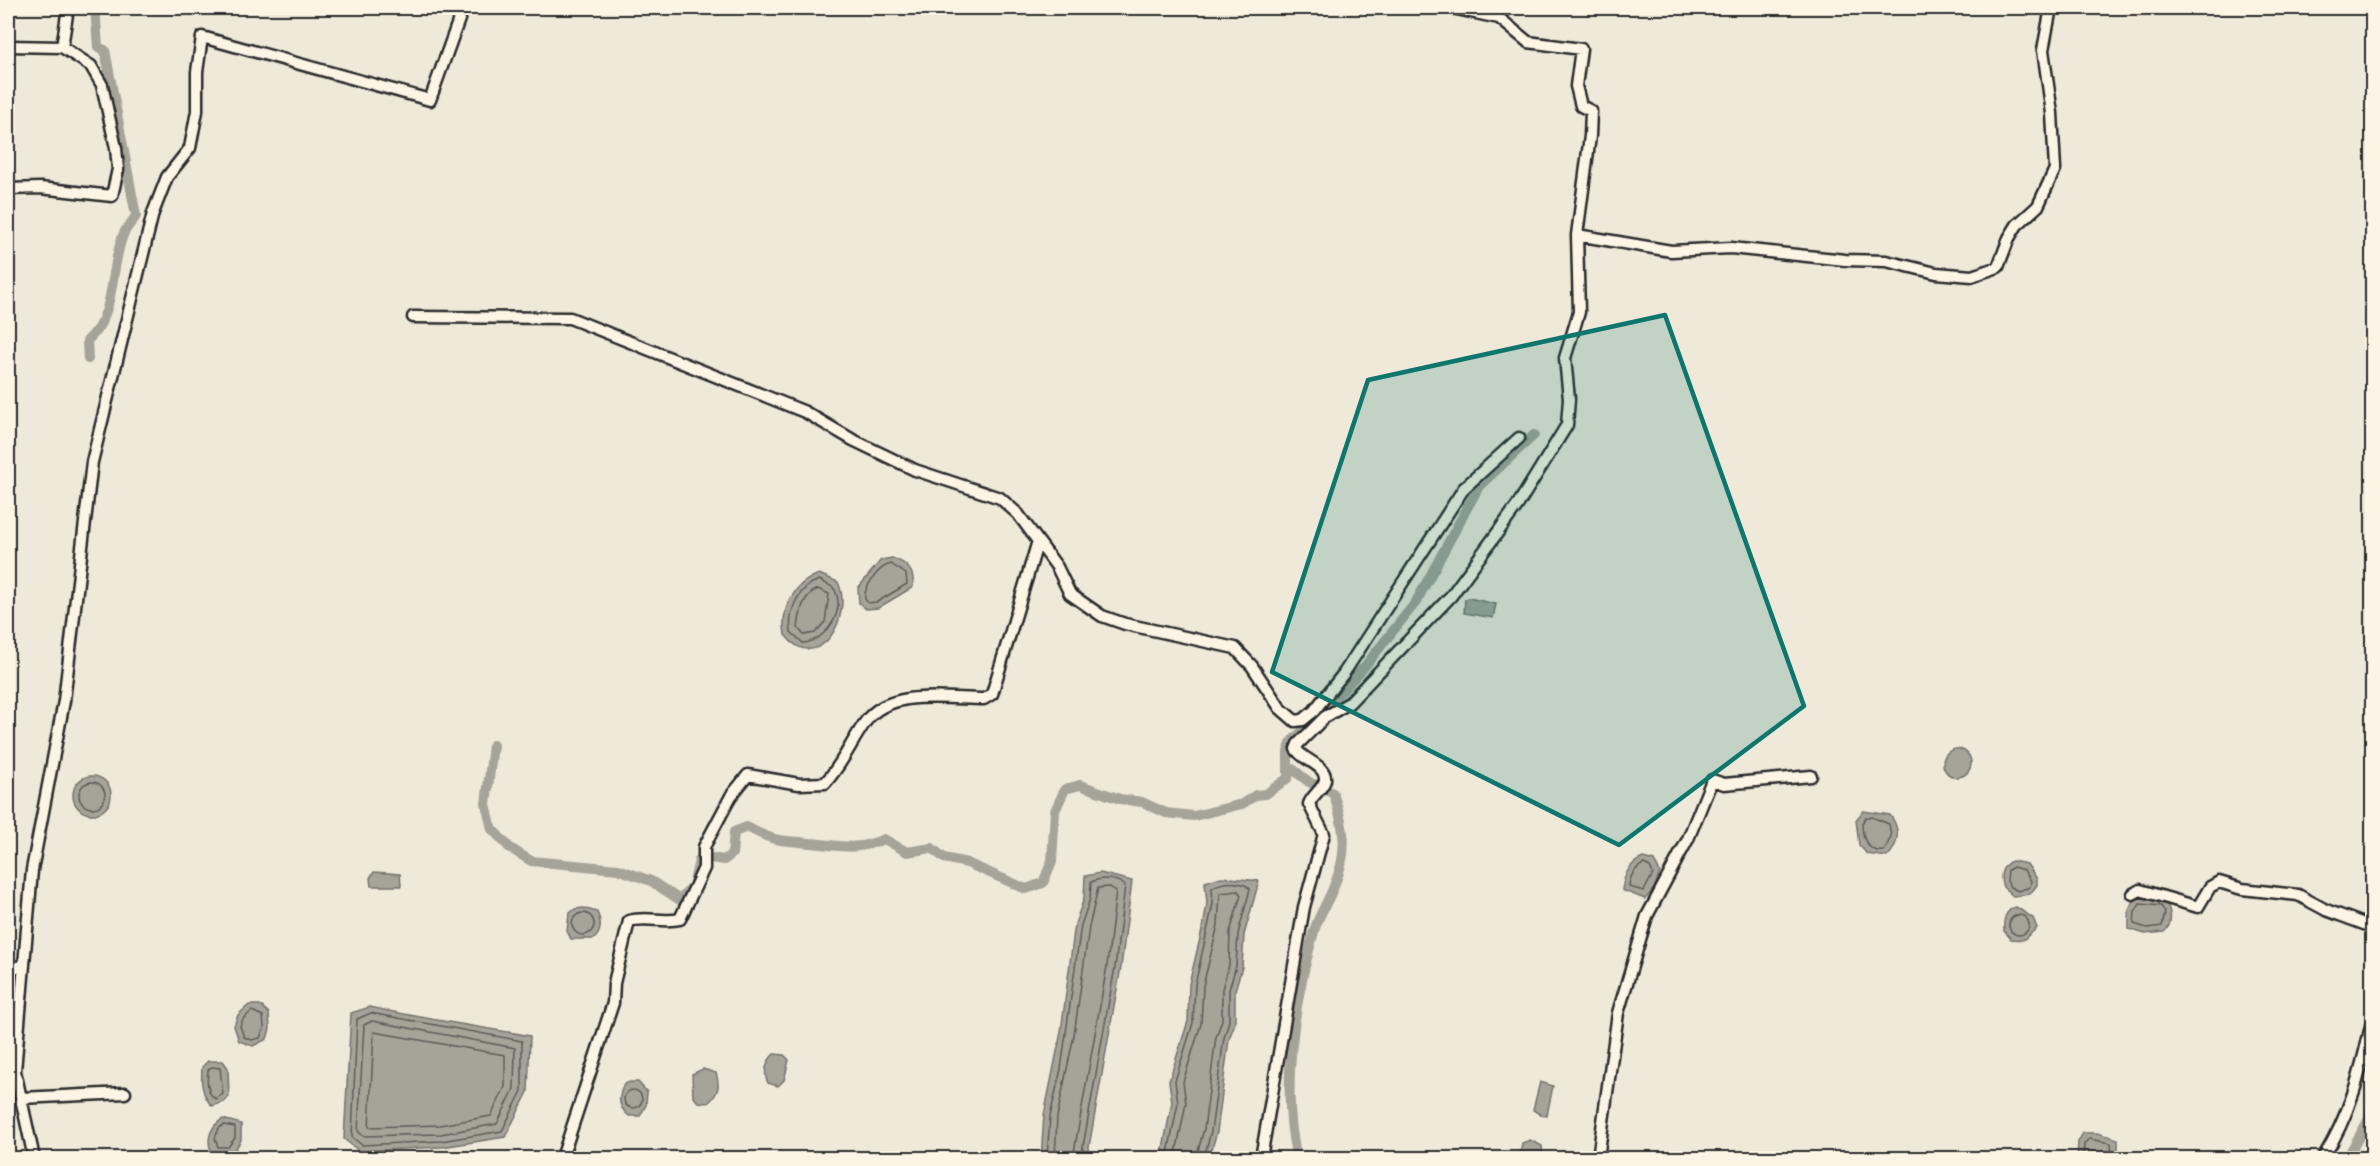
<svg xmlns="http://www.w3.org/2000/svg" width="2380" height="1166" viewBox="0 0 2380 1166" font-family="'Gochi Hand',sans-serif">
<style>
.water{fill:#a6a399;stroke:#75736d;stroke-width:1.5}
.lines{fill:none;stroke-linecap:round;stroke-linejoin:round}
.shore{stroke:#5c5b57;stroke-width:1.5}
.canal{stroke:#a6a399;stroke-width:10}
.minor-casing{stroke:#2b2b2b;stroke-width:15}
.minor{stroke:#fcf5e5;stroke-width:10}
.marked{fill:#0f766e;fill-opacity:0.2;stroke:#0f766e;stroke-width:4.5;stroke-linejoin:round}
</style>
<rect width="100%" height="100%" fill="#efe9da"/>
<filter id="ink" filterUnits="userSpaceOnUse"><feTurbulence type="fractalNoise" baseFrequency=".0167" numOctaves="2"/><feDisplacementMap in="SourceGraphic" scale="12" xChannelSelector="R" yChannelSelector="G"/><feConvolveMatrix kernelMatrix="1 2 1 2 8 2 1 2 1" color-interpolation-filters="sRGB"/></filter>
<g filter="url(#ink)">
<path class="water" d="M892,558C907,563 915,571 913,587L878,608L866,609L859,603L858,588L881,560Z
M819,574L838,582C854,617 818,677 785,635C780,608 794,583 819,574Z
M1469,598L1496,604L1493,618L1464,613L1465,599Z
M1943 763a14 14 0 1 1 28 0a14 14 0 1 1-28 0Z
M73 795a19 19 0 1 1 38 0a19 19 0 1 1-38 0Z
M1863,811L1890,815C1901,829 1899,845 1887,857L1867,854L1859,845L1856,820Z
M1643,858L1654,861L1660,872L1654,889L1645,899L1622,890C1624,875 1629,863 1643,858Z
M2012,861L2027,864L2037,879V885L2030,894L2013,896L2003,887C1999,877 2001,865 2012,861Z
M374,872L400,874L401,886H371L370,878Z
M1100,873L1132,881L1121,967L1087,1158H1041L1044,1115L1061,1032L1075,924L1084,898L1085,876Z
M1221,877L1259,881L1244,935L1242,967L1235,990V1023L1229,1039L1217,1132L1209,1158H1161L1172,1102L1169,1081L1188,1021L1189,984L1204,922L1207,903L1205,882Z
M2147,897L2165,900C2171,911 2174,923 2164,932L2145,934L2129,929V910L2135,899Z
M2016,907L2033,918L2037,928L2023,940L2011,939L2004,931C2003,920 2005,910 2016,907Z
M583,908L597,912C601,921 603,931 594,939H571L567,931L569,914L575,909Z
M249,1005H260L269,1013L270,1029L267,1039L253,1046L239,1041L234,1026L238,1015Z
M370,1007C423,1019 476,1026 530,1036L528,1092L505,1137L442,1147L359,1151L344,1139L351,1013Z
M774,1054L784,1055L789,1060L784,1080L778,1086L768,1083C763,1074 766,1061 774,1054Z
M208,1061H223L228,1068L229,1097L224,1102L212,1106C201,1094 201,1082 202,1067Z
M703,1069L716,1073C720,1086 719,1093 708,1103L698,1102L693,1096L692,1074Z
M630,1082H638L647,1092L646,1105L640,1116H629C617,1106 618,1097 624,1084Z
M1540,1082L1553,1086L1547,1115H1541L1533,1110Z
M223,1119L241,1124V1140L235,1150L227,1153L211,1151C206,1138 211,1126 223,1119Z
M2083,1133H2097L2118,1139V1158H2077L2078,1142Z
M1530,1140L1542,1146L1543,1158H1523L1520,1155L1522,1143Z"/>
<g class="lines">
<path class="shore" d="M891,564L906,574L907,584L877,602L868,603L865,599C863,588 879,566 891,564Z
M819,580C824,583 832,585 835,590C846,611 826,641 803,643L791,632C788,611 798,587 819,580Z
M818,589L829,594L825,622L815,633L804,635L798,628C800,612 802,596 818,589Z
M79 795a13 13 0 1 1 26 0a13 13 0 1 1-26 0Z
M1866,817H1872L1889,824L1891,837L1884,851C1867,853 1862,838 1862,823Z
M1644,864L1650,867L1653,874L1644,891L1629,887C1629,878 1635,867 1644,864Z
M2013,867L2024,870L2031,881L2030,887L2018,891L2010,887L2007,881L2008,870Z
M2140,904L2161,906L2165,912L2162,926L2147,928L2134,924L2135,912Z
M572 924a11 11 0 1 1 22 0a11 11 0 1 1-22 0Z
M2009 925a10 10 0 1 1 20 0a10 10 0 1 1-20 0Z
M252,1011L263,1016L264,1028L260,1038L252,1040L244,1037L240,1026L243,1019Z
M371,1013L522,1041V1091L502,1131L441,1141L362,1145L352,1137L357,1019Z
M372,1021L515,1048L514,1089L497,1124L441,1134L363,1136L358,1131L364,1025Z
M374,1032L505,1055V1087L491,1116L440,1125L369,1127Z
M212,1067L220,1068L223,1094L216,1099C206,1094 207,1080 208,1070Z
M624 1099a9 9 0 1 1 18 0a9 9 0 1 1-18 0Z
M224,1125L235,1127V1138L228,1147H218L215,1138L219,1128Z
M1047,1158L1050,1116L1061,1069L1081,925L1090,899L1091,882C1101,877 1117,878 1125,886L1115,967L1081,1158
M1055,1158L1057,1117L1074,1035L1089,927L1098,888L1110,887L1116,891L1107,966L1073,1158
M1167,1158L1178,1103L1175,1081L1193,1023L1195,985L1213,904L1212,888C1221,881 1243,880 1250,889L1238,934L1236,966L1229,990V1021L1224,1038L1211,1131L1204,1158
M1175,1158L1186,1103L1183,1082L1201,1024L1203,986L1218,925L1220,893L1238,891L1241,895L1230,932L1229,965L1222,989V1020L1216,1037L1204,1129L1196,1158
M2083,1158L2084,1144L2089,1139L2111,1143L2112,1158"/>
<path class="canal" d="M88,359L87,341C117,314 109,272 123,235C126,228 132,222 136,216L105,50L98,47L95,8
M493,745L486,804L492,829L510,848L531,861L618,869L651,881L680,900L693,886L699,860
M1290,767L1309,782L1333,793C1345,828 1349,851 1334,886C1329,900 1320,913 1315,928C1295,996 1280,1089 1297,1158
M704,857L724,860L732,854L734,832L747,827C774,842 780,840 810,843C840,845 854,852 884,839L907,852L932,848L944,858L967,863L1026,889L1043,883L1052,861L1055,811L1065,789L1080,785L1120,799L1142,802L1166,813L1194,816L1242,804L1256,795L1266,794L1288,778V752L1292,741L1323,712L1365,666L1416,602L1479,486L1534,435
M2347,1158L2369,1119L2372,1098"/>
<g class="minor-casing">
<path id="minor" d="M8,46L62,47
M8,189L40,188L112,196L118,169L116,148L102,85L91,66L62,47L68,8
M1577,235L1671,251L1731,248L1845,260L1886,261L1936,273L1972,276L1998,267L2009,238L2017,225L2038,206L2055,169L2052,113L2043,50L2051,8
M413,317L570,318L805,412L853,440L915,470L1000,498L1018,514L1057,567L1070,594L1102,616L1125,624L1235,648L1252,666L1280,708L1295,721L1303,720L1314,711L1344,673L1464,488L1519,438
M2133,894L2140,890L2198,907L2210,887L2219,882L2242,889L2298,895L2326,910L2372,927
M8,965L23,968
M21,1098L125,1093
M34,1158L15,1071L32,870L64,701L92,462L153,213L167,177L190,148L197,111V72L202,37L430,100L463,8
M562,1158L613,1003L614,983L629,921C646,916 663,923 680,919L704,868V847L731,796L748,775L799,784L825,783C842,765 851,742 866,721C890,688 948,699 984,699L992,694L1038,541
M1261,1158L1304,907L1324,834L1309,804C1312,795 1323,789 1325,780C1327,765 1302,760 1296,749L1298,744L1325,717L1349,703L1451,596L1517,506L1567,425L1569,399L1565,358L1579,312L1577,235L1590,136L1591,111L1581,106L1576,86L1581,49L1528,42L1499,18L1452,8
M1598,1158L1618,1013L1647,916L1688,839L1712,780L1724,784L1811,776
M2323,1158C2351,1113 2360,1073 2372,1022"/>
</g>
<use href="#minor" class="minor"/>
</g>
</g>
<path class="marked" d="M1665,315L1804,706L1619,845L1272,672L1368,380Z"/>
<rect width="2380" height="1166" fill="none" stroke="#fcf5e5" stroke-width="30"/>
<rect x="15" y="15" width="2350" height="1136" fill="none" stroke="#2b2b2b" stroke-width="2" filter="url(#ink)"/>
</svg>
